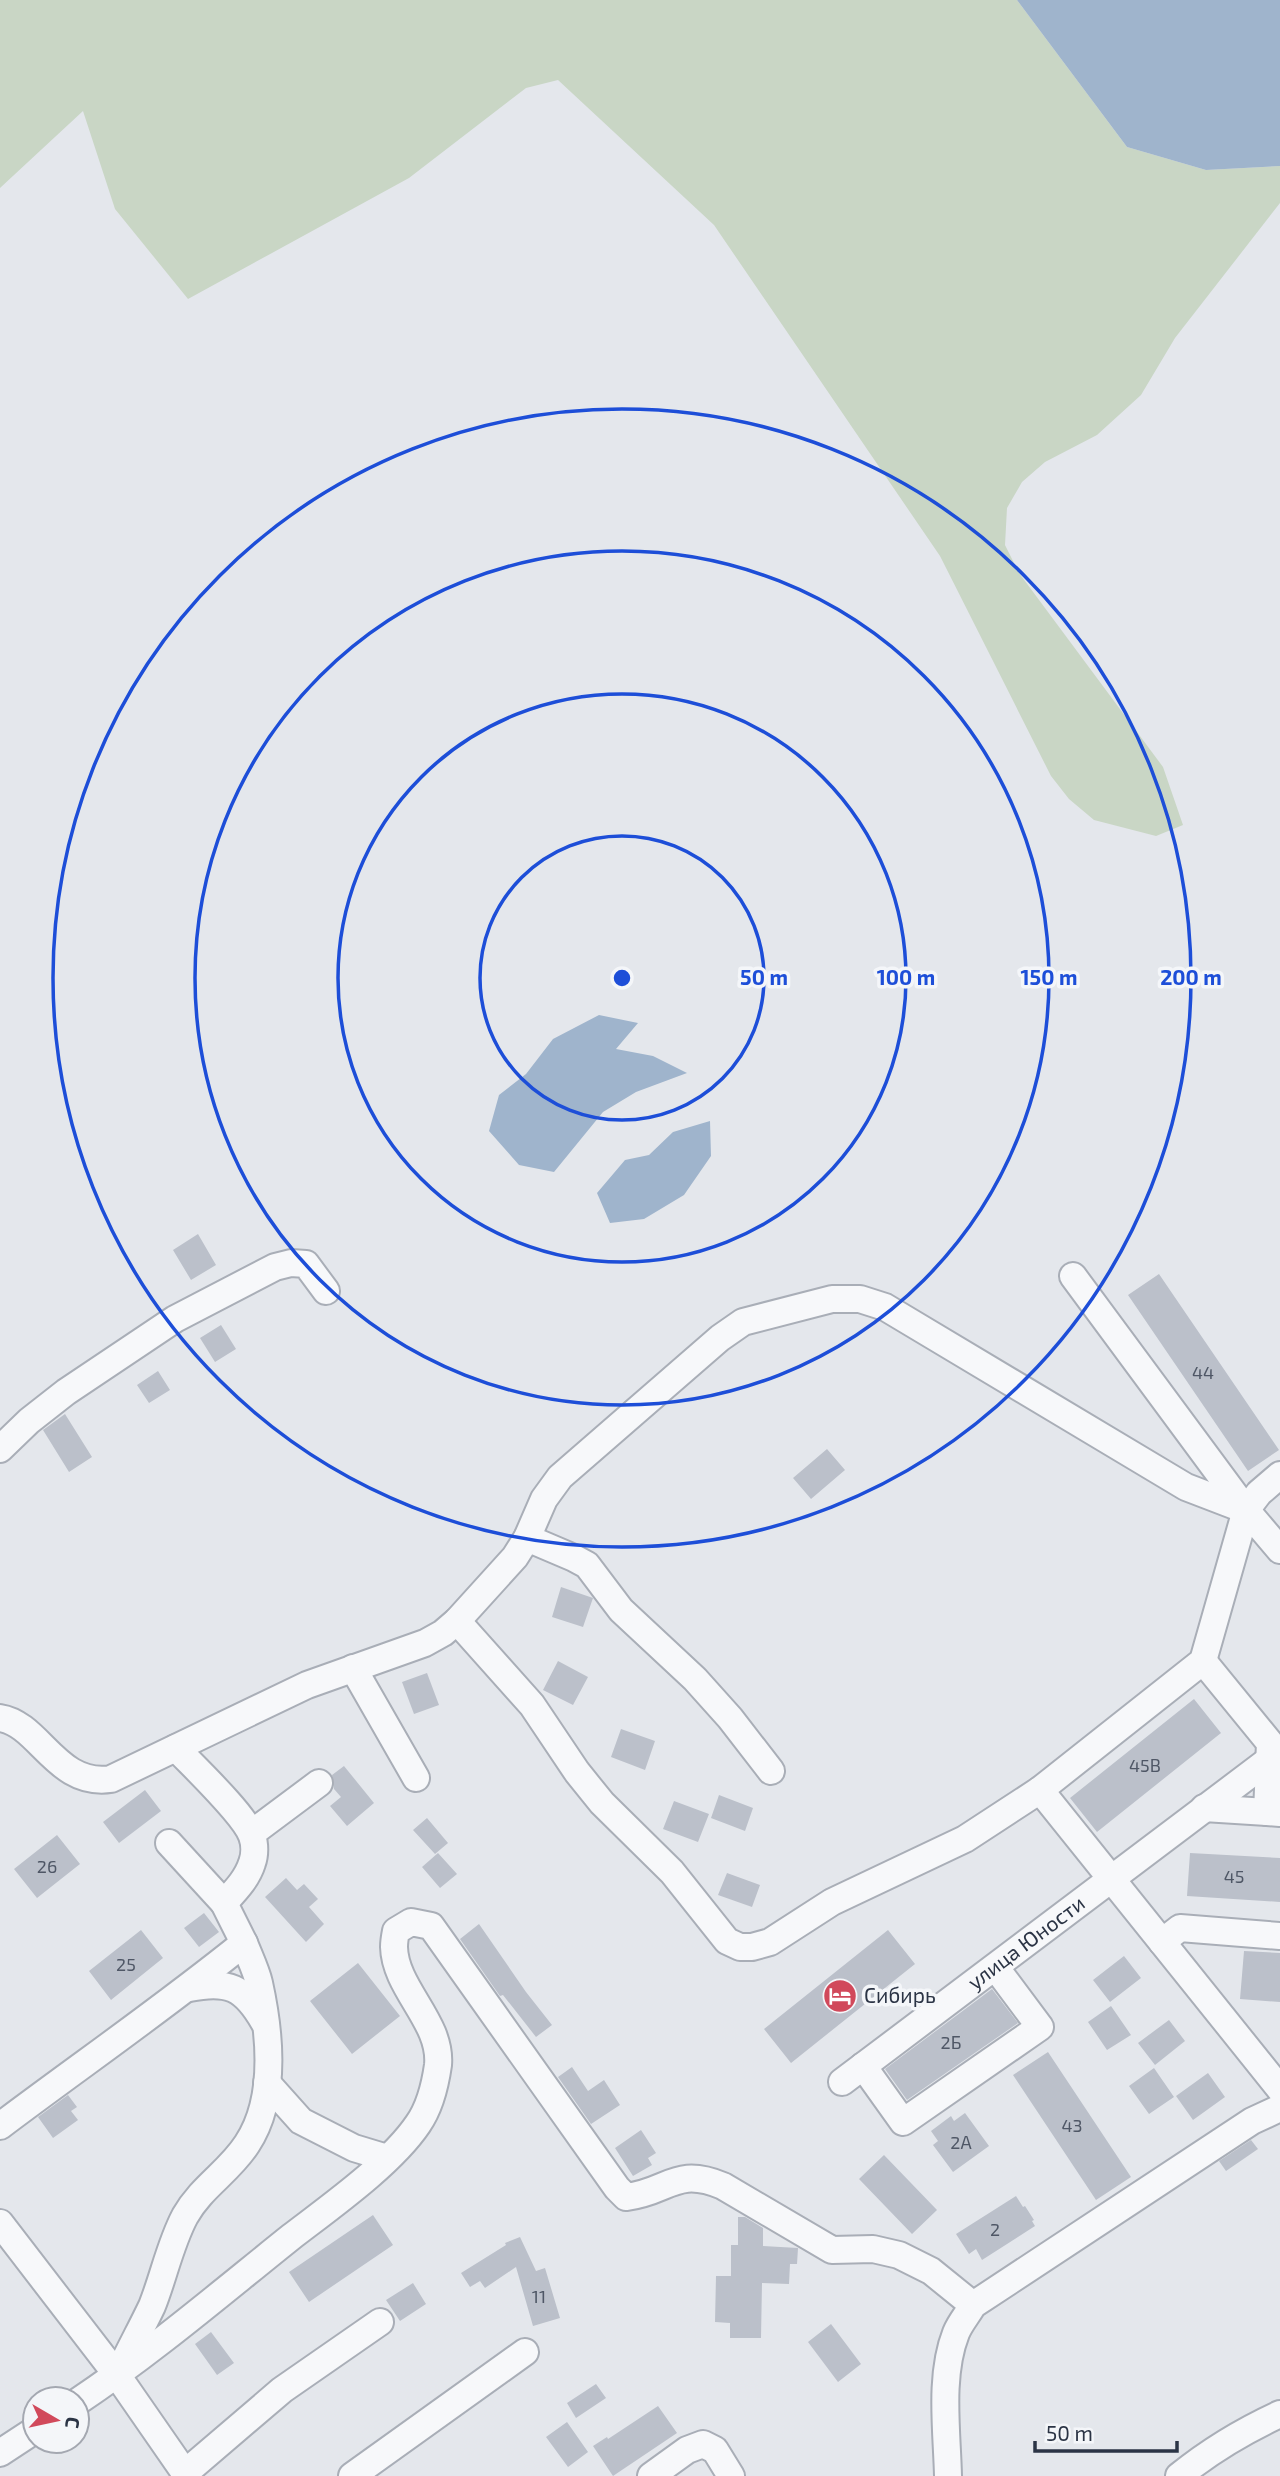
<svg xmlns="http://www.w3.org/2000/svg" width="1280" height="2476" viewBox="0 0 1280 2476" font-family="'Exo 2',sans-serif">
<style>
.green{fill:#c9d6c5}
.water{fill:#9fb4cc}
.building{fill:#bbc0ca}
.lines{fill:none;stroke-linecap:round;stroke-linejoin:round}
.minor-casing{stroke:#a9aeb7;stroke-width:30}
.minor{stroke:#f7f8fa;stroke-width:26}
.ring{fill:none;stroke:#1d4ed8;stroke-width:3.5}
.labels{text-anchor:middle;stroke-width:7;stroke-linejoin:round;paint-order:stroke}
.number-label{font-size:18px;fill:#4f5766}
.street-label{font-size:21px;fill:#2b3445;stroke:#f4f6f9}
.poi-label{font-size:21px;fill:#2b3445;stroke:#f4f6f9;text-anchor:start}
.centre{fill:#1d4ed8;stroke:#f4f6f9;stroke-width:3.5}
.ring-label{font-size:21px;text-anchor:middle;font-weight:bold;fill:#1d4ed8;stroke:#f4f6f9;stroke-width:7;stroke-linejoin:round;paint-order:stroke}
</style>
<rect width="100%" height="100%" fill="#e4e7ec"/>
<path class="green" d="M0,0H1017L1127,147L1206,170L1280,166V203L1175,338L1141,395L1097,435L1045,462L1022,482L1007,508L1005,545L1019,573L1163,767L1183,825L1156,836L1094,820L1069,799L1051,776L940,556L714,225L558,80L526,88L409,178L188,299L115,209L83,111L0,188Z"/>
<path class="water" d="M1017,0H1280V166L1206,170L1127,147Z
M599,1015L638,1023L616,1049L653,1056L687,1073L636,1092L603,1112L554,1172L519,1165L489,1131L499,1095L526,1074L553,1039Z
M710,1121L711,1156L684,1195L644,1219L610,1223L597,1193L625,1160L649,1155L673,1132Z"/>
<path class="building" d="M198,1234L216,1265L191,1280L173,1250Z
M1159,1274L1279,1450L1248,1471L1128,1295Z
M221,1325L236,1349L215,1362L200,1338Z
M158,1371L170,1390L149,1403L137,1385Z
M65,1414L92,1457L69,1472L43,1430Z
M827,1449L845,1470L811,1499L793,1478Z
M561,1587L593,1598L583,1627L552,1617Z
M558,1661L588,1677L573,1705L543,1690Z
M427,1673L439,1705L414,1714L402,1682Z
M1194,1699L1221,1733L1097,1832L1070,1798Z
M621,1729L655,1741L645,1770L611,1757Z
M344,1766L374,1803L347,1826L330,1806L341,1797L334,1789L332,1775Z
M145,1790L161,1811L119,1843L103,1822Z
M719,1795L753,1808L745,1831L711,1818Z
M674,1801L709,1814L698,1842L663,1829Z
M427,1818L448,1843L435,1854L413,1830Z
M57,1835L80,1864L37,1898L14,1869Z
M438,1853L457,1874L440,1888L422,1867Z
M1190,1853L1280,1858V1902L1187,1896Z
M727,1873L760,1885L752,1907L718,1895Z
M286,1878L297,1890L304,1884L318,1899L309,1907L324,1924L306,1942L265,1897Z
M204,1913L219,1932L199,1947L184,1928Z
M479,1924L526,1992L552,2025L536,2037L503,1995L500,1996L460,1939Z
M141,1930L163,1958L111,2000L89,1971Z
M888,1930L915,1964L791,2063L764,2029Z
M1244,1951L1280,1953V2002L1240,1999Z
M1124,1956L1141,1978L1110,2002L1093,1980Z
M358,1963L400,2016L352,2054L310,2001Z
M992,1989L1018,2023L907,2100L885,2069Z
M1111,2006L1131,2035L1107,2050L1088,2022Z
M1169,2020L1185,2041L1155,2065L1138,2043Z
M1048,2052L1131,2177L1096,2200L1013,2075Z
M572,2067L588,2091L604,2080L620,2105L591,2124L558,2077Z
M1154,2068L1174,2097L1149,2114L1129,2086Z
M1208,2073L1225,2097L1193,2120L1176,2096Z
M68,2095L77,2107L71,2111L78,2120L53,2138L38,2117Z
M965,2113L989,2146L953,2172L933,2145L938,2141L931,2131L951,2116L954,2121Z
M641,2130L656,2153L648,2158L652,2165L633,2176L615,2148Z
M1251,2140L1258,2149L1226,2171L1219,2161Z
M884,2155L937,2210L912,2234L859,2179Z
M1016,2196L1023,2207L1025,2206L1034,2220L1032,2221L1035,2226L982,2260L976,2249L969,2254L956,2234Z
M373,2215L393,2245L309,2302L289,2272Z
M738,2217H745L763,2228V2246L798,2248L797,2264H790L789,2284L762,2283L761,2338H730V2323L715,2322L716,2276H731V2245H738Z
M520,2237L536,2271L545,2268L560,2318L533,2326L516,2267L485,2288L480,2281L470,2287L461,2273L506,2245L505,2243Z
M413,2283L426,2304L400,2321L386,2300Z
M831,2324L861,2364L838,2382L808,2342Z
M211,2332L234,2363L217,2375L195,2344Z
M596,2384L606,2398L576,2418L567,2403Z
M658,2406L677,2433L613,2476L593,2446L607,2437L608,2439Z
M567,2422L588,2452L568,2467L546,2437Z"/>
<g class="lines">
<g class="minor-casing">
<g id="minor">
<path d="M1073,1276L1246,1510L1280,1550"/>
<path d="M0,1449L29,1421L66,1392L175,1319L275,1267L291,1263L306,1264L326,1291"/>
<path d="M527,1538L574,1558L587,1565L621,1610L695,1679L730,1718L771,1771"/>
<path d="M457,1621L532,1705L577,1772L602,1803L672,1872L727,1941L740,1947H752L770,1942L832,1902L965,1839L1040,1790L1203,1661L1246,1510L1259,1493L1280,1475"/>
<path d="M1203,1661L1270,1743L1267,1812L1280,1813"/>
<path d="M353,1668L416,1778"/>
<path d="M0,1718C40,1724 56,1787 111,1779L307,1685L425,1643L443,1633L457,1621L515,1557L527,1538L544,1499L560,1477L720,1338L743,1322L832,1299H860L885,1307L1186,1487L1246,1510"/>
<path d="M176,1748C193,1766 245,1815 252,1836C255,1844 255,1855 252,1863C247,1879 235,1891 224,1903L244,1943"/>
<path d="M1040,1790L1280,2089"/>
<path d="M1204,1808L1267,1812"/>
<path d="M252,1833L319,1783"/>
<path d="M169,1843L224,1903"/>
<path d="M1162,1942L1180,1928L1280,1936"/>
<path d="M189,1988C228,1980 244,1987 264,2022"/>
<path d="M863,2066L903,2122L1040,2027L996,1968"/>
<path id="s1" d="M842,2082L1269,1760"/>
<path d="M267,2083L301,2121L354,2148L387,2158"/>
<path d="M0,2126C81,2065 165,2007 244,1943C249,1956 256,1970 259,1983C270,2033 277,2099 247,2144C229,2172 202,2186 185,2216C170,2244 164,2276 152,2306C142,2327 131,2347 121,2368"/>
<path d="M0,2223L117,2375L187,2476"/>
<path d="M77,2402C152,2352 221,2293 291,2237C330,2207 391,2164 418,2124C430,2107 435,2086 438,2065C442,2022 395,1989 394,1947C394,1942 395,1936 396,1931L411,1922L431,1926L617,2188L626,2197C669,2192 675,2166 723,2186L832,2250L873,2249L899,2255L931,2271L973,2305"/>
<path d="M0,2453L35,2430"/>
<path d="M185,2473L282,2390L380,2322"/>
<path d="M352,2476L525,2352"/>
<path d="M651,2476L687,2450L703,2444L715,2450L731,2476"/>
<path d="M948,2476C947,2431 939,2376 956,2333C960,2323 968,2314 973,2305L1252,2121L1280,2108"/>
<path d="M1179,2476C1211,2450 1243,2431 1280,2414"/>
</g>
</g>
<use href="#minor" class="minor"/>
</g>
<g class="ring">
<circle cx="622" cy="978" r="142"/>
<circle cx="622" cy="978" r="284"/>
<circle cx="622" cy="978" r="427"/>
<circle cx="622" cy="978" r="569"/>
</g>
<defs>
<g id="hotel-disc" transform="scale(1.75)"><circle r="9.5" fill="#d1495b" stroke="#f4f6f9"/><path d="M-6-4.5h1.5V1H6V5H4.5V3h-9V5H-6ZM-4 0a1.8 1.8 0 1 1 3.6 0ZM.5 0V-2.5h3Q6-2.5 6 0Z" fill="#fff"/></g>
</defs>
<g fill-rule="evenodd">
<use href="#hotel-disc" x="840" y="1996"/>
</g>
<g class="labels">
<g class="number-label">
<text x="1203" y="1379">44</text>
<text x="1145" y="1772">45В</text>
<text x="47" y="1873">26</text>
<text x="1234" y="1883">45</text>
<text x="126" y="1971">25</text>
<text x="951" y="2049">2Б</text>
<text x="1072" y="2132">43</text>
<text x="961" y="2149">2А</text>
<text x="995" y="2236">2</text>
<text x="539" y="2303">11</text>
</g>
<g class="street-label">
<text dy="7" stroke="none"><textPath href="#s1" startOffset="231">улица Юности</textPath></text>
</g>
<g class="poi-label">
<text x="864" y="2003">Сибирь</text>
</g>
</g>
<circle cx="622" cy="978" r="10" class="centre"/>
<g class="ring-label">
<text x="764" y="985">50 m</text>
<text x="906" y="985">100 m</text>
<text x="1049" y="985">150 m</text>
<text x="1191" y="985">200 m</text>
</g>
<g transform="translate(56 2420) rotate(99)"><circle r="33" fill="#f4f6f9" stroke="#a4a8b1" stroke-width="2"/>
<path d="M0-5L12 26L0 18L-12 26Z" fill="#d1495b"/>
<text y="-10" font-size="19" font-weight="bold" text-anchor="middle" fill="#2b3445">С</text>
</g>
<path d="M1035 2441v10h142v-10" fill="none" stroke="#2b3445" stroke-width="3.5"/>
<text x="1046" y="2441" font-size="21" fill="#2b3445" stroke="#f4f6f9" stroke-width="5" paint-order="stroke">50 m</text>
</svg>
